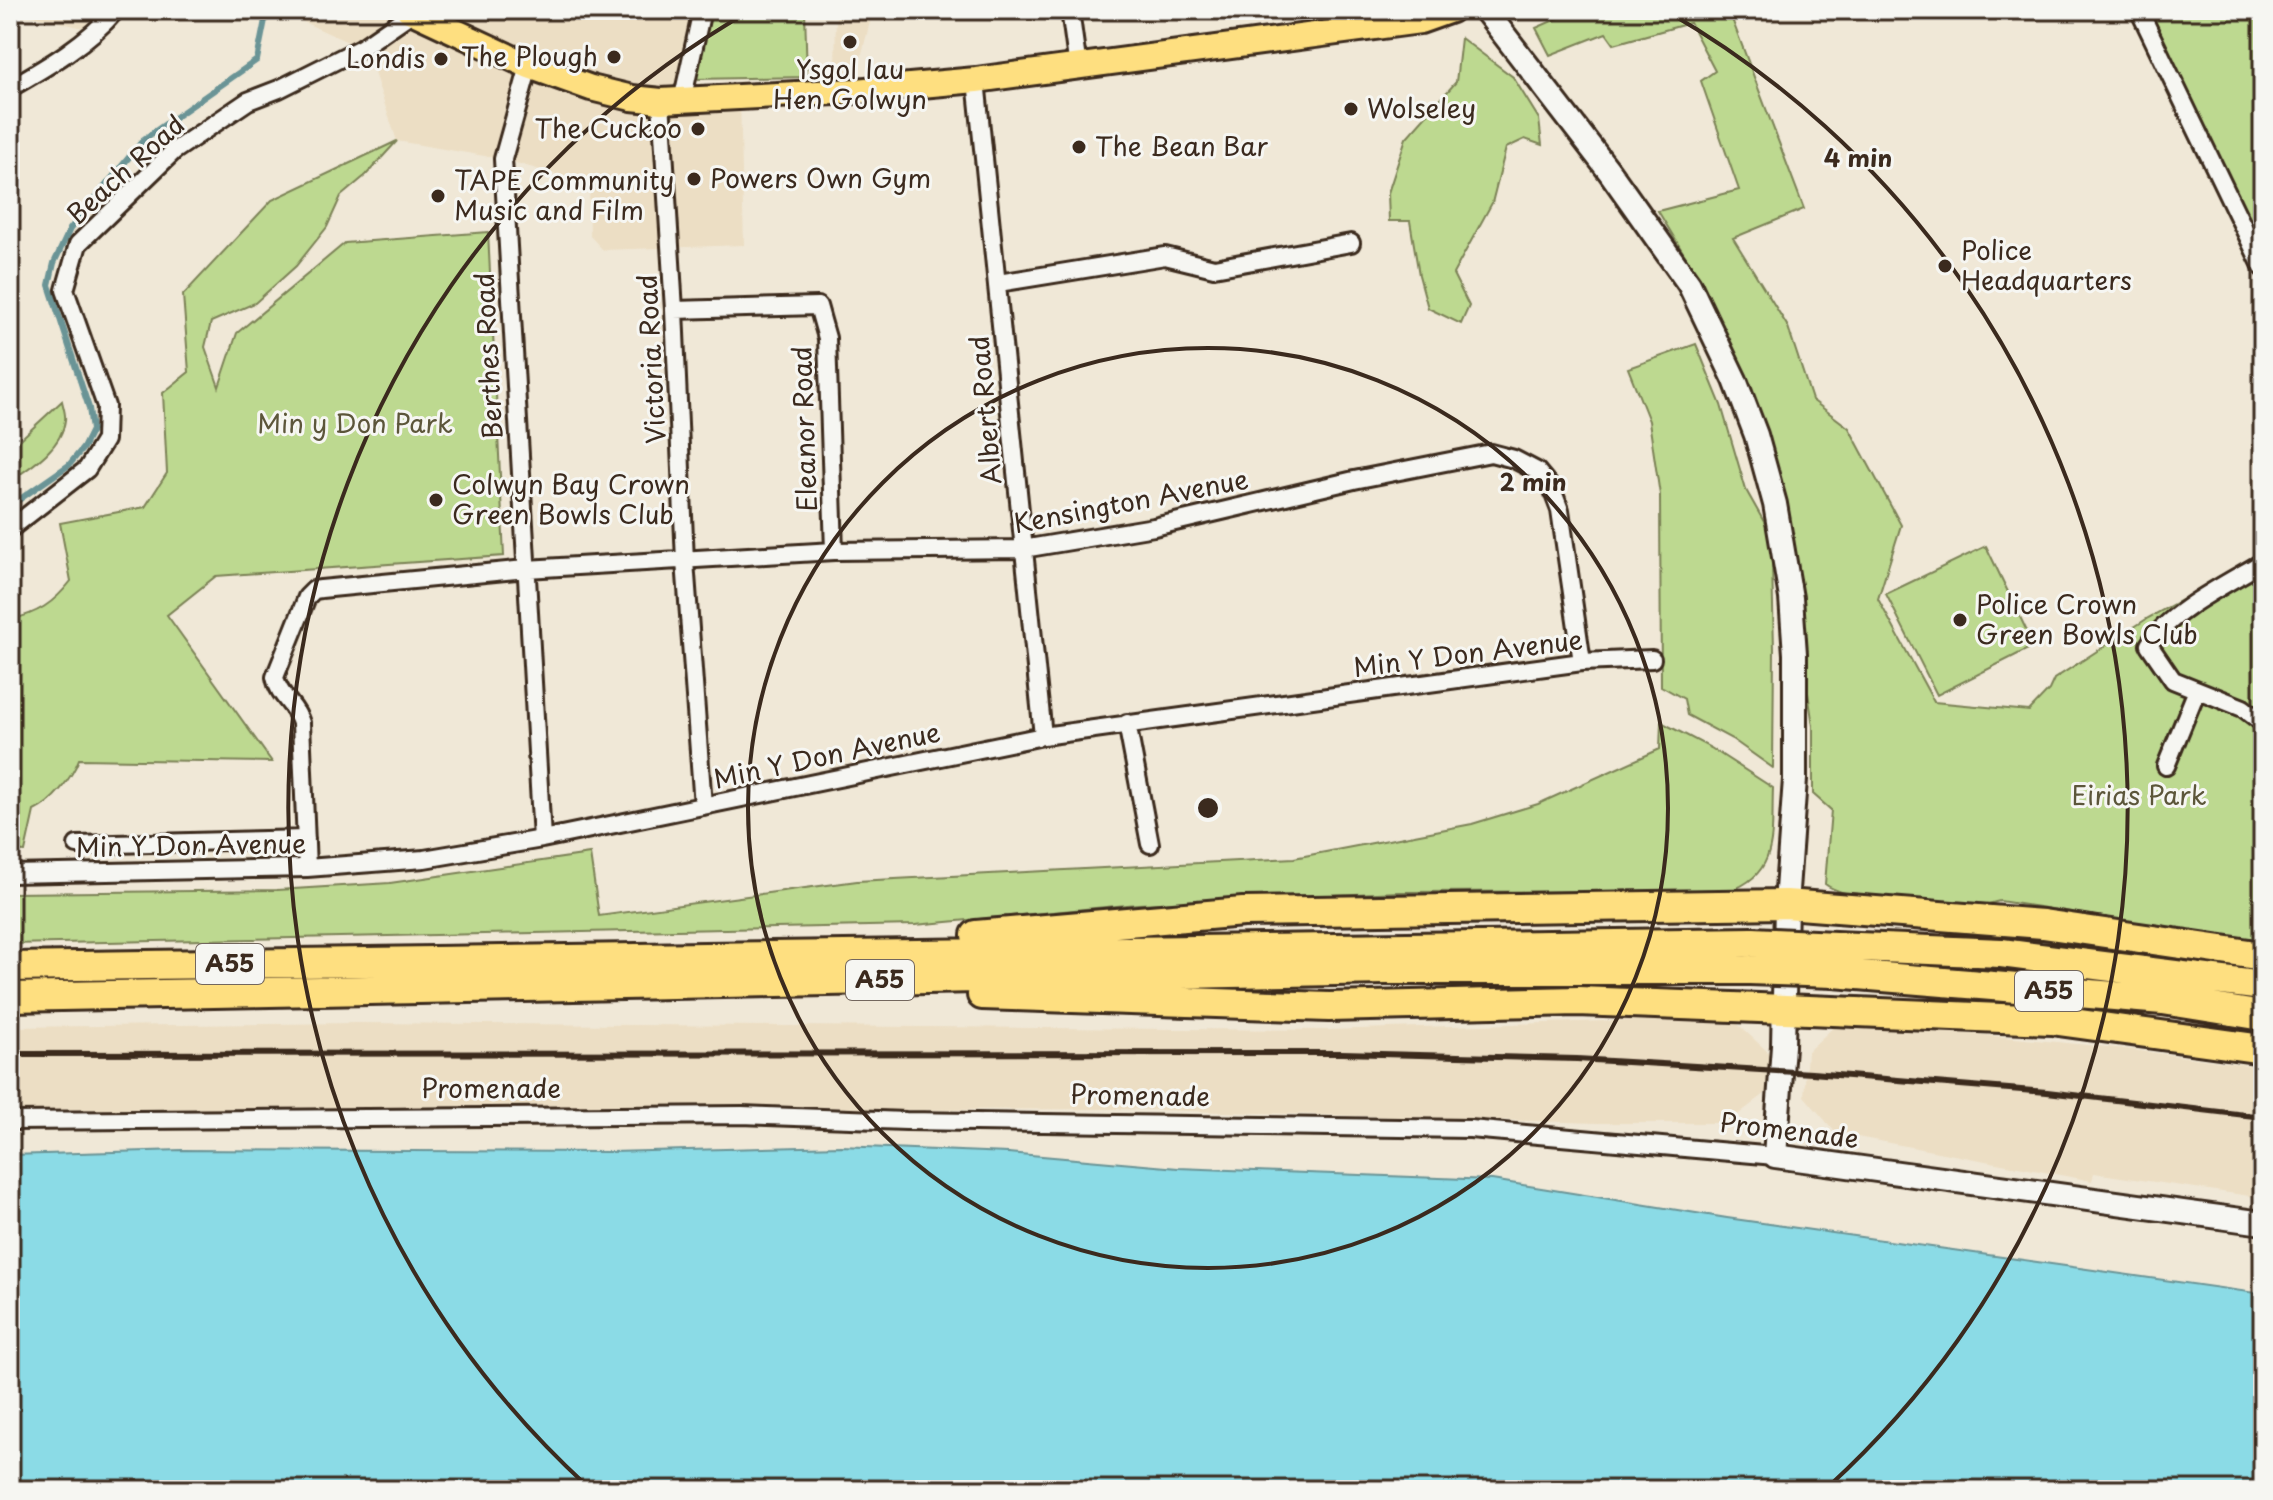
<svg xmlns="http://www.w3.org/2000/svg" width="2273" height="1500" viewBox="0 0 2273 1500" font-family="'Playpen Sans',sans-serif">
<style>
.built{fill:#ecdec4}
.green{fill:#bdd990;stroke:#7c8257;stroke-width:2}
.water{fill:#8bdbe6;stroke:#6b9496;stroke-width:2}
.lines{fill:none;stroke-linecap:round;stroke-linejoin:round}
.stream{stroke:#6b9496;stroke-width:6}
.street-casing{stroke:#3b2a1e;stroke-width:22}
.secondary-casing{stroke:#3b2a1e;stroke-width:28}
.primary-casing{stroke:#3b2a1e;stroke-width:30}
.highway-casing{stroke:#3b2a1e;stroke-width:34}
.street{stroke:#f6f6f2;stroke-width:16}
.secondary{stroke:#f6f6f2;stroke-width:22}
.primary{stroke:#fedf80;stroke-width:24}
.highway{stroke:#fedf80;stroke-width:28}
.rail{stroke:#3b2a1e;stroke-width:6}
.highway-bridge-casing{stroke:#3b2a1e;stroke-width:34;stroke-linecap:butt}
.highway-bridge{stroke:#fedf80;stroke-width:28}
.ring{fill:none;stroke:#3b2a1e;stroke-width:4}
.poi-dot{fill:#3b2a1e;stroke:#f6f6f2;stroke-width:3}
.labels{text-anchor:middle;stroke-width:6;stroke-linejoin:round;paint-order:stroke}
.shield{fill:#f6f6f2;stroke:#73675e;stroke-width:2}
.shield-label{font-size:24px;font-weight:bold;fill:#3b2a1e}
.poi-label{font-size:26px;fill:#3b2a1e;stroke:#f6f6f2;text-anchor:start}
.street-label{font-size:26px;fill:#3b2a1e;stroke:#f6f6f2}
.park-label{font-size:26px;fill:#5c563a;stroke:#f6f6f2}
.centre{fill:#3b2a1e;stroke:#f6f6f2;stroke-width:4}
.ring-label{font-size:24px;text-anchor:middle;font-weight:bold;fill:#3b2a1e;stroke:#f6f6f2;stroke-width:6;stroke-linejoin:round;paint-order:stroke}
</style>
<rect width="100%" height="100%" fill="#f0e8d7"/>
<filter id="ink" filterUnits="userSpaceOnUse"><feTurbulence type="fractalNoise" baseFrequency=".0125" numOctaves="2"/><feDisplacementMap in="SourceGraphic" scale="16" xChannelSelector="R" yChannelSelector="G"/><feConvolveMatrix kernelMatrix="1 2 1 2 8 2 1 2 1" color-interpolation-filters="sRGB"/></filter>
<g filter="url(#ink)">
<path class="built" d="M10,10H92L87,29Z
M277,10H671L699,23L683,101L740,98L744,245L603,250L590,236L589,184L502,159L397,141L369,58L361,48Z
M836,10H873L857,73L835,74Z
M1730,1017L1769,1053L1766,1093L1727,1123H1598L1122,1109L10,1114V1027L358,1023L1328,1030Z
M1840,1021L2118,1048L2263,1067V1198L2094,1173L2092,1181L1836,1133L1804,1096L1807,1052Z"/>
<path class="green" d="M705,10H805L807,77L696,79L693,75Z
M1577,10H1770L1732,19L1804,209L1733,238L1788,327L1812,400L1849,428L1901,525L1878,599L1934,702L2029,711L2049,690L2054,679L2148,618L2263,555V942L2000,901C1990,903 1979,908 1969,909C1942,910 1844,900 1825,884L1831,810L1813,794V726L1796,612L1743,382L1704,287L1658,211L1739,190L1701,81L1715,71L1690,23L1614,44L1606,33L1550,55L1536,28Z
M2139,10H2263V268Z
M1461,38L1513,77L1539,119L1542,145L1525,139L1506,148L1492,203L1453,274L1469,306L1461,324L1428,308L1419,275L1410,221H1389L1388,193L1406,138L1456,82Z
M397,141L366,175L341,196L327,227L296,266L255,303L211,322L205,347L219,387L237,333L345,243L488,232L504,556L216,576L167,615L272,762L79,759C72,778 52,803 34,811L25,852L10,851V620C38,613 53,604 71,581L60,523L145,507L167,473L163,393L189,372L183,295L272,200Z
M1696,344L1721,405L1746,490L1768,529L1772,562L1774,650L1773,768L1732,739L1687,715L1684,699L1661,686L1660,495L1649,421L1628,368Z
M62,401C63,406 66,414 65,420C62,448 31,467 10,481V449Z
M1986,546L2034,646L1937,695L1886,594Z
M1661,722L1711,748L1773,788C1771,832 1780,874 1729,891L1399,892L1138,904L915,925L10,944V893L277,890L390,883L590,854L599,916L857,881L1294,858L1472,824L1538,804L1660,749Z"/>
<path class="water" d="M841,1146L1008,1153L1178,1168L1492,1180L1727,1218L2263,1294V1490H10V1155L182,1150L611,1152Z"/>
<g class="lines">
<path class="stream" d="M10,506L69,465L83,448L92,430L89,408L49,285L54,263L70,229L144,139L257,60L267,10"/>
<g class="street-casing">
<path id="street" d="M1070,10L1078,68
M2139,10L2263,268
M529,66L503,159L542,839
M976,80L1043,736
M10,88C47,67 88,43 116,10
M661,101L674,310L685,561L703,806
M682,101L702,10
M998,283L1165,256L1214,268L1351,243
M674,310L818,306L827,338L834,551
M10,529L87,469L105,440L106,406L65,290L78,244L174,151L248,101L279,89L361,48L413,12
M2263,562C2230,582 2167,613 2149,645L2173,680L2243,708L2263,723
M1127,723L1150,844
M2166,766L2197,690
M77,845L306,839
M307,868L301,723C296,705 278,696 275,677L307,597L314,590L321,589L526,569L834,551L1023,549L1154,527L1354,480L1491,453L1514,459L1537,471L1552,489L1560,510L1582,662
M10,874L307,868L424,859L542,839L1043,736L1582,662L1652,659
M10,1121L742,1115L906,1121L1470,1129L1775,1156"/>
</g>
<g class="secondary-casing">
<path id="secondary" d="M1485,10L1609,171L1689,284L1735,380L1756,435L1775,504L1791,598L1795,654V779L1786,904L1783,1046L1775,1156L2263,1223"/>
</g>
<g class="primary-casing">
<path id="primary" d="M409,10L529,66L591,88L632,98L661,101L855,91L976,80L1420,21L1451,10"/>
</g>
<g class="highway-casing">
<path id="highway" d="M976,935L1243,912L1786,904L2043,924L2263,956
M1835,946L2001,953L2263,986
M10,967L1753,942
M1834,973L2163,1000L2263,1016
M982,995L1329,1007L1578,1001L1785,1009L2051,1020L2263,1049
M10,997L1385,970H1750"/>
</g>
<use href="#street" class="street"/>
<use href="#secondary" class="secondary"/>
<use href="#primary" class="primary"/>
<use href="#highway" class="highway"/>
<path class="rail" d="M10,1054L1342,1053L1577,1059L1812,1073L2047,1092L2263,1117"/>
<g class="highway-bridge-casing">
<path id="highway-bridge" d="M1753,942L1835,946
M1750,970L1834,973"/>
</g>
<use href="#highway-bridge" class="highway-bridge"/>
</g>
</g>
<g class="ring">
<circle cx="1208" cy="808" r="460"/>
<path d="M587 1486A919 919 0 0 1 748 12M1668 12A919 919 0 0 1 1829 1486"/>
</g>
<g class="poi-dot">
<circle cx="850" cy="42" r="8"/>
<circle cx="614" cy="57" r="8"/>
<circle cx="441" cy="59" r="8"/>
<circle cx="1351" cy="109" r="8"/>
<circle cx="698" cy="129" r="8"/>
<circle cx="1079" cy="147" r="8"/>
<circle cx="694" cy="179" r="8"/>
<circle cx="438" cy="196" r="8"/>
<circle cx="1945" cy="266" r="8"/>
<circle cx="436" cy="500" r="8"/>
<circle cx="1960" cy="620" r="8"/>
</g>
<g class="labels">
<g class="shield">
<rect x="196" y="944" width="68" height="40" rx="6"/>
<rect x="846" y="960" width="68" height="40" rx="6"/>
<rect x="2015" y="971" width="68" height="40" rx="6"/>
</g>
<g class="shield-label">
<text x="230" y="972">A55</text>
<text x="880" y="988">A55</text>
<text x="2049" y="999">A55</text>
</g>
<g class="poi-label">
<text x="598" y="66" text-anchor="end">The Plough</text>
<text x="425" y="68" text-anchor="end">Londis</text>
<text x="850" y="79" text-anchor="middle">Ysgol Iau<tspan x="850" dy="30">Hen Golwyn</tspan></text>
<text x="1367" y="118">Wolseley</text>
<text x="682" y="138" text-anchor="end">The Cuckoo</text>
<text x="1095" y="156">The Bean Bar</text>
<text x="710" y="188">Powers Own Gym</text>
<text x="454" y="190">TAPE Community<tspan x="454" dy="30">Music and Film</tspan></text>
<text x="1961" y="260">Police<tspan x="1961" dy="30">Headquarters</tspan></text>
<text x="452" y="494">Colwyn Bay Crown<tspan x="452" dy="30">Green Bowls Club</tspan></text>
<text x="1976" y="614">Police Crown<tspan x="1976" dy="30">Green Bowls Club</tspan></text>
</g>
<g class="street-label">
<text transform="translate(126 170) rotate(-42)" y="9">Beach Road</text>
<text transform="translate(489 356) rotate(-93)" y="9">Berthes Road</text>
<text transform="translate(652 359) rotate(-93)" y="9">Victoria Road</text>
<text transform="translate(986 410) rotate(-95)" y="9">Albert Road</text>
<text transform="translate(805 429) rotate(-92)" y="9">Eleanor Road</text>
<text transform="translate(1131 502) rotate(-11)" y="9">Kensington Avenue</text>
<text transform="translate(1468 654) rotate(-7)" y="9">Min Y Don Avenue</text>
<text transform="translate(827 756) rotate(-12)" y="9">Min Y Don Avenue</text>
<text transform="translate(191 846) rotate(-1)" y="9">Min Y Don Avenue</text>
<text x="491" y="1098">Promenade</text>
<text transform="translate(1140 1096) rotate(1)" y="9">Promenade</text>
<text transform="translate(1789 1131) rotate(7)" y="9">Promenade</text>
</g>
<g class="park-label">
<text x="355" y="433">Min y Don Park</text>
<text x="2139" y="805">Eirias Park</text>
</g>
</g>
<circle cx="1208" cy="808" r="12" class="centre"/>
<g class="ring-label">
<text x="1858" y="167">4 min</text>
<text x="1533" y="491">2 min</text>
</g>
<rect width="2273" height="1500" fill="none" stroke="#f6f6f2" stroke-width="40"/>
<rect x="20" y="20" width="2233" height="1460" fill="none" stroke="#3b2a1e" stroke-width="3" filter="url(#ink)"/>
</svg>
